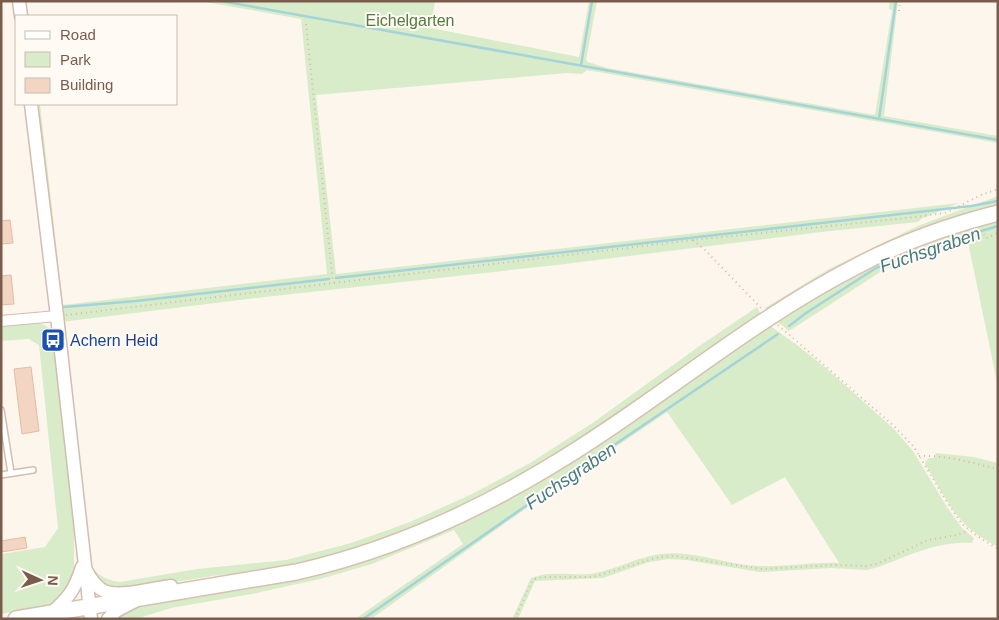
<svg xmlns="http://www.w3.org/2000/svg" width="999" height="620" viewBox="0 0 999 620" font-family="Helvetica,sans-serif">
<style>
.green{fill:#d8ecc9}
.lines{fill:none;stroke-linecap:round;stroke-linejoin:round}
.stream{stroke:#a5d3da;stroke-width:2.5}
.building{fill:#f3d5c3;stroke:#e6bba3}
.service-casing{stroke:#d1beb0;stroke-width:8}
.minor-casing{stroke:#d1beb0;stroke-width:12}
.tertiary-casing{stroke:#d1beb0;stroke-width:15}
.secondary-casing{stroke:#d6c0b0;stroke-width:18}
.path{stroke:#d9b8a5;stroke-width:2;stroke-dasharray:1 4;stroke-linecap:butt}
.service{stroke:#fff;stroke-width:5}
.minor{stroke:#fff;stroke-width:10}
.tertiary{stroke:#fff;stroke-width:12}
.secondary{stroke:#fff;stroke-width:15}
.labels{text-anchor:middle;stroke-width:4;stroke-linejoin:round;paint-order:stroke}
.park-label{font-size:16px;fill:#537a41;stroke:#fffaf3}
.transit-label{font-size:16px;fill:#164399;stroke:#fffaf3;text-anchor:start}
.water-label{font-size:18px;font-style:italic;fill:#437c86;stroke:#fffaf3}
</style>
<rect width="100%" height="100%" fill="#fdf6ec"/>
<path class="green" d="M200,1H435L431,28L579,57L589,1H597L586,60L588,62L607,68L875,115L892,10L889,9L890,1H898L884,116L998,136V143L587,70L582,74L567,73L316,95L336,274L959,203L921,219L918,222L821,232L557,265L256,298L61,322L35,104H40L63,305L327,274L301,19Z
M998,196V207L769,311L765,308L829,269L920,225Z
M998,218V387L968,242L900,263L882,271L789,331L778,322V320L846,276L923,242Z
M757,307L762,316L603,427L484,498L410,531L311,563L255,572L219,575L131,589L120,590L100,584L90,564C98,576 106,580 120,582L197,569L286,560L351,543L410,522L472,494L530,463L594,422L698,347Z
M31,322C46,325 49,324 54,339L74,516V567L72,583L62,599L50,605L1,614V554L45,547L58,528L39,345L29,339L1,341V326Z
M769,325L797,345L827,369L894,429L913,451L947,507L962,528L974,538L972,543C939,540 908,556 878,567L867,570L831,568L760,572L686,560L668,559L649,562L603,578L535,581L518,619H512L531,578C550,570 571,576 591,574C615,570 637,557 661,554C694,550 726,565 759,566C786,567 813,562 839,563L785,477L732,505L667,412L535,502L371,619H355L463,544L454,530L372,564L320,579L252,594L171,608L136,619H113L136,607L241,589L473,515Z
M936,453L974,457L998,463V547C986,540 974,534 965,524C949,509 937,483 925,464C927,458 929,458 934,458Z"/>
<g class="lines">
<path class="stream" d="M221,1C480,49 739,93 998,140
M581,65L592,1
M879,119L896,1
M336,278L971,206L998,201
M64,307L136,301L329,279
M789,326L806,313L876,268L958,238L998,226
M363,619L589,462L778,334"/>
</g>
<path class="building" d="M10,220L13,243L1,244V221Z
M11,275L14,304L1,305V276Z
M31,367L39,431L22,434L14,369Z
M25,537L27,548L1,552V541Z"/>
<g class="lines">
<g class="service-casing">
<path id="service" d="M1,410L11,473
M1,475L33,470"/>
</g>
<g class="minor-casing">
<path id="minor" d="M1,321L57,316"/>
</g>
<g class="tertiary-casing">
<path id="tertiary" d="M19,1L21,16
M31,104L57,316L91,619
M86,570C90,578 96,587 104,591C120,598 154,588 171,586
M51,613C69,598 75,589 82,567
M108,619L116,611L135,601"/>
</g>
<g class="secondary-casing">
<path id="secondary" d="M16,619L296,572C386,552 471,514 549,467C653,405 745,324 853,268C899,243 947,226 998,213"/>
</g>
<path class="path" d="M899,11L900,1
M306,24L333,283
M981,230L986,238L998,233
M693,240L706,251L762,309
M66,315L693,240L916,217L945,213L981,195L998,189
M778,325L894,426L914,447L945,499L962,524L977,536L998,549
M919,456C946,455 972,463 998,469
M515,619L531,583L535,579L543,577H593L659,557L674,556L762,569L833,565L867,566L879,563L928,540L957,535L969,530"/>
<use href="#service" class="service"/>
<use href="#minor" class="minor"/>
<use href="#tertiary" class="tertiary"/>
<use href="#secondary" class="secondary"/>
</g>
<defs>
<g id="bus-square" transform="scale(1.25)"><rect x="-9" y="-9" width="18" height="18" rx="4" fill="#1a4fb4" stroke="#fffaf3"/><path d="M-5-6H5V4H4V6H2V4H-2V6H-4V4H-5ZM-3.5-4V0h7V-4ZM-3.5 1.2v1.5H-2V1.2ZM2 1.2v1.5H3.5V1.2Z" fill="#fff"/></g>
</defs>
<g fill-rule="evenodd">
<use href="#bus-square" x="53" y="340"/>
</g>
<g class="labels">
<g class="park-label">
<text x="410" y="26">Eichelgarten</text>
</g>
<g class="transit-label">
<text x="70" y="346">Achern Heid</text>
</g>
<g class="water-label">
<text transform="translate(930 250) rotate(-19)" y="6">Fuchsgraben</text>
<text transform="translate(571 476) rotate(-34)" y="6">Fuchsgraben</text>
</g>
</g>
<rect width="999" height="620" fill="none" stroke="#7a5c4d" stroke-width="5"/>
<rect x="15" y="15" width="162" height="90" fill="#fffaf3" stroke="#cabbb1"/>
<rect x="25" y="31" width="25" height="8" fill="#ffffff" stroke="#cabbb1"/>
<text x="60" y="40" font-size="15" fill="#7a5c4d">Road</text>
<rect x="25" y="52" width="25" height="15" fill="#d8ecc9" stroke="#cabbb1"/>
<text x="60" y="65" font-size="15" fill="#7a5c4d">Park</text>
<rect x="25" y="78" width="25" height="15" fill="#f3d5c3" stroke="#cabbb1"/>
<text x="60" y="90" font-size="15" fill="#7a5c4d">Building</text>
<g transform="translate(40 580) rotate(93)" stroke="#fffaf3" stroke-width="4" paint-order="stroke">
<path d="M0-4L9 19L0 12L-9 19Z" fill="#7a5c4d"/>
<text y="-8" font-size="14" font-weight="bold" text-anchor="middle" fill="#7a5c4d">N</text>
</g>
</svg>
